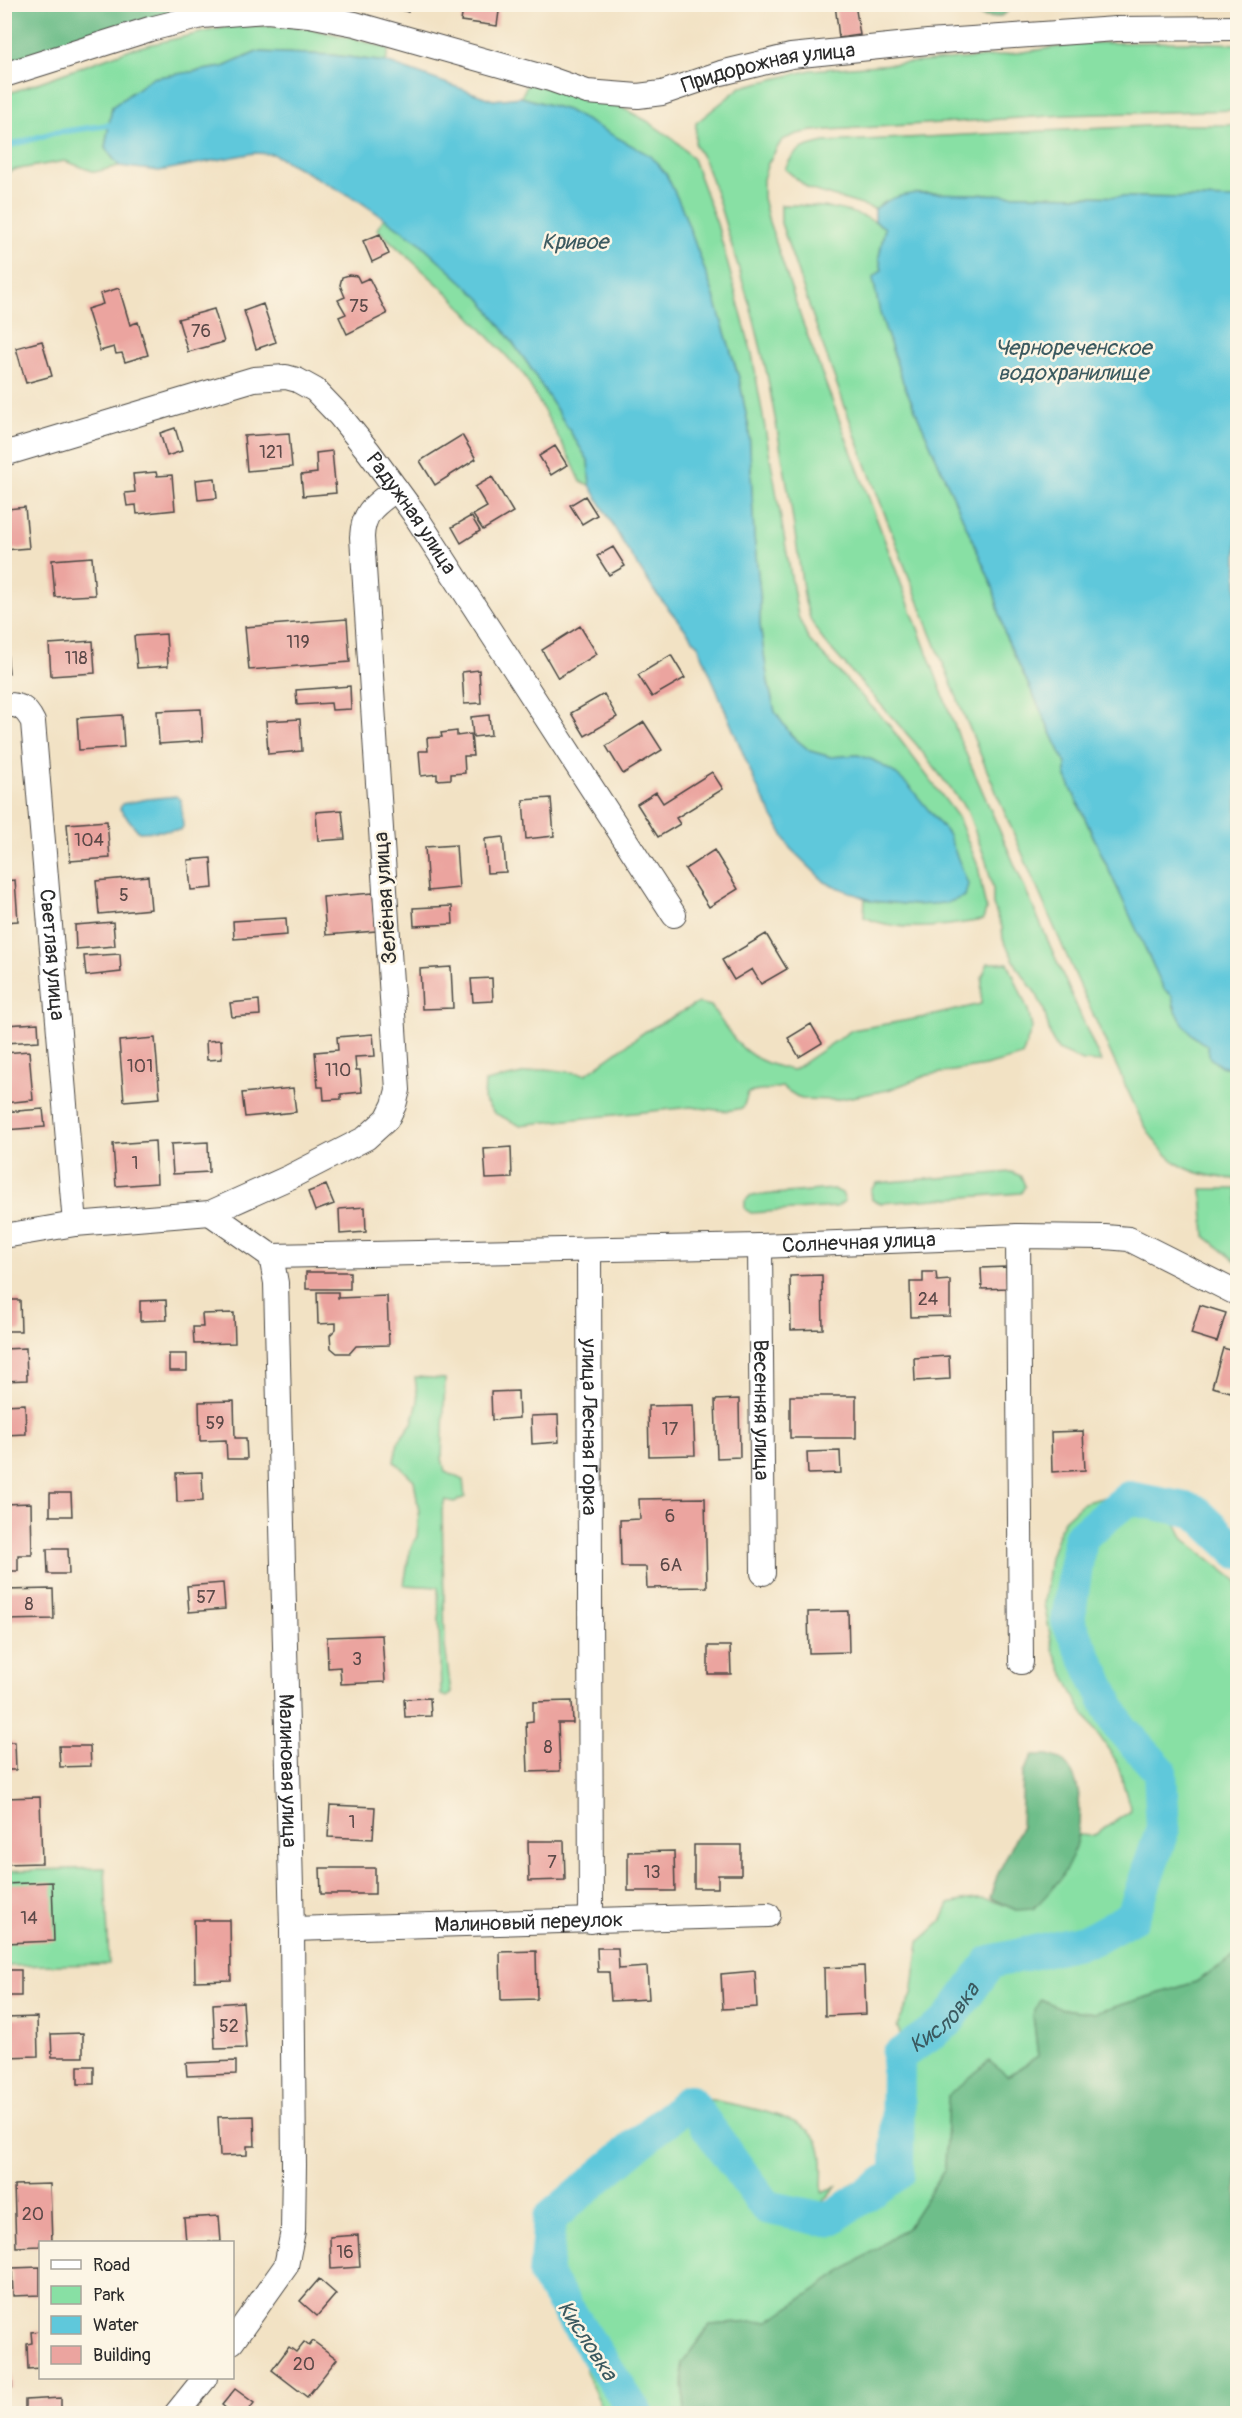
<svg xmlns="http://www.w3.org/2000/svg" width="1242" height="2418" viewBox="0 0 1242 2418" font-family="Pangolin,sans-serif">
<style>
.green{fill:#88e0a4;stroke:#5a8668;stroke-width:1.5}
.forest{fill:#6ebe8a;stroke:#4c745a;stroke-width:1.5}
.water{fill:#5fc8db;stroke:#457a83;stroke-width:1.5}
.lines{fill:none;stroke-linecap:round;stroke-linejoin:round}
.stream{stroke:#5fc8db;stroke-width:6}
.river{stroke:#5fc8db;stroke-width:34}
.building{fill:#eba49f}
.minor-casing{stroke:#494642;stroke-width:26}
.minor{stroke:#fff;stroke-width:24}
.labels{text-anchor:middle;stroke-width:5;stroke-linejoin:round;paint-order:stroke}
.number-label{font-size:18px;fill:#5b4948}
.street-label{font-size:21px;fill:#2b2b2b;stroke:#fcf5e5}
.water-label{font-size:22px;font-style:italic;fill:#3b5a60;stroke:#fcf5e5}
</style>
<rect width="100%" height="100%" fill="#fcf5e5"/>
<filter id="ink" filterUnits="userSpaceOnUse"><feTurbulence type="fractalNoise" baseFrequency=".0167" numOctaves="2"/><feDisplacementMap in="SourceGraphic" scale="12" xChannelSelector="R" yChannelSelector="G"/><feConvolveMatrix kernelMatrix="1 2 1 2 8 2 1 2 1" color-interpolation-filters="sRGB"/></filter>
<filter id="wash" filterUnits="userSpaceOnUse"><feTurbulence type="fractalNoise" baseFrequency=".008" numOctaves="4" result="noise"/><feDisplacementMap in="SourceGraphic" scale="24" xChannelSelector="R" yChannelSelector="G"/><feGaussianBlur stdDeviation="1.35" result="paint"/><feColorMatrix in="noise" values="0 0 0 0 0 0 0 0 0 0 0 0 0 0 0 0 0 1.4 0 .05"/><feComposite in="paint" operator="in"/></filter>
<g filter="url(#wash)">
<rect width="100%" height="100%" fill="#f2e2c4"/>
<path class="green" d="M235,25L300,27L352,38L389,49L386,62L332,55L257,52L223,67L152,78L112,107L105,148L119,166L95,172L65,161L13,170L5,174L4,95L131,49Z
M1193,42L1237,44V110L1066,115L813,131L797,134L782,140L768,163L763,179V198L769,222L802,321L960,740L1101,1062L1083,1061L1058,1050L1051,1038L1044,1010L1037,995L1019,970L1003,939L1002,927L993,905V889L986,861L967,810L916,744L823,640L811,621L805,602L790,500L767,374L753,316L716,193L705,162L695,145L696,123L741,87L811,70L988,57L1086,43Z
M528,83L609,101L647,121L677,142L693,159L717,224L752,354L798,616L809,640L889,725L958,817L978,866L986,910L983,920C945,926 901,934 864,917L865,898L872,901L916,905L924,806L909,786L858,755L831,757L810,751L791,735L775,712L768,682L760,625V593L754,537L749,429L739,378L712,290L682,208L666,174L567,110L521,97Z
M1167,125H1237V199L917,193L884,202L875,209L809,189L785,169C795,148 803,147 825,142Z
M781,205C815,205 856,207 885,228L879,257L882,270L873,278L880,313L903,382L993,587L1005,635L1066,764V777C1100,852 1133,924 1172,996L1174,1008L1207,1044L1221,1066L1237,1069V1179C1185,1176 1163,1162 1139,1115C1004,824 882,527 781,223Z
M384,218L419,242L481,299L528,364L588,460L590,485L581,482L571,460L524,375L452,297L377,229Z
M988,963H1008L1028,1010L1032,1028L1022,1056L985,1066L928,1075L888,1090L836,1100L801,1099L782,1087L748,1093L743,1108L726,1111L691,1107L519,1125L494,1113L484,1100L485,1082L545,1069L586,1074L646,1031L698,1003L711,1006C737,1044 745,1061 793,1070L852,1030L926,1017L981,1004L982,977Z
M1011,1172L1021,1176L1025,1186L1021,1193L881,1203L872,1200L871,1190L877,1183Z
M833,1189L842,1193L845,1201L836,1207L751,1213L745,1209V1201L750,1196Z
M1202,1189H1237V1262L1205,1236Z
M415,1377L445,1379L442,1458L445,1472L463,1480L465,1497L454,1502L445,1500L442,1510L445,1646L451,1693L447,1697L441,1695L438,1587L404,1585L410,1550L417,1536L419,1512L414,1480L394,1461L398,1442L412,1423L418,1402Z
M1123,1492L1096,1511L1076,1533L1065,1561L1060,1607L1068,1643L1094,1695L1113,1730L1137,1754L1152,1772L1156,1793V1836L1116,1920L1096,1935L1065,1932L1032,1940L987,1957L970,1969L955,2007L923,2028L901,2035L897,2026L912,1995L919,1942L941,1922L949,1904C980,1896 987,1897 1016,1910L1070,1861L1078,1835L1093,1836L1131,1811L1117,1762L1079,1706L1053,1650L1044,1604L1050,1557L1063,1521L1083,1503Z
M1129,1506L1171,1513L1184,1539L1237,1581V1955L1196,1982L1095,2013L1063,2009L1033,2015L1038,2056L1007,2076L948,2096L945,2169L907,2228L769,2321L710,2325L682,2363L685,2413H639L554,2277C552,2261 550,2241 556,2225C563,2205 608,2180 627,2170L629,2159L670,2123L685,2113L691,2118L705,2144L758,2205L772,2214L798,2223L823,2209L852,2184L902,2159L903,2071L907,2060L954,2025L991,1969L1043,1946L1092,1947L1116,1934L1138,1912L1168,1827L1167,1794L1163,1769L1119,1716L1100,1682L1079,1627L1077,1608L1082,1565L1094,1546L1098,1531L1112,1516Z
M105,1868L109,1964L5,1966L4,1871Z
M693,2096C723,2103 798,2113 815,2137C825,2151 822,2176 822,2192L836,2187C831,2193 825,2201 818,2205C804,2214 780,2207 765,2201L730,2141Z
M588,2354L621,2401L627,2413H605L585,2372Z"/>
<path class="forest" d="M8,4L238,5L5,77L4,6Z
M958,5H1012C1002,27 972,15 958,5Z
M1033,1755C1039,1755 1047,1754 1052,1756C1089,1766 1082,1835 1070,1861C1062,1880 1047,1895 1033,1909L1016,1910L990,1898L997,1876L1021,1827L1023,1773Z
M1237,1955V2413H685L682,2363L710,2325L769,2321L907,2228L945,2169L948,2096L989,2061L1008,2076L1038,2056L1033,2015L1040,1999L1063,2009L1095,2013L1196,1982Z"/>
<path class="water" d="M257,52L332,55L386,62L493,100L521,97L567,110L651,156L666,174L682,208L712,290L739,378L749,429L754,537L760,593V625L768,682L775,712L791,735L810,751L831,757L858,755L873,760L893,772L909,786L948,834L968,884L965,896L947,903L916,905L872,901L825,882L790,848L757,787L698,645L655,592L622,541L590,485L588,460L528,364L481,299L419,242L359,201L273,154L254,153L159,171L119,166L105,148L112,107L152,78L223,67Z
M917,193L1237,199V1069L1221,1066L1210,1058L1207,1045C1189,1037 1175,1015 1172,996L1164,989L1066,777V764L1005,635L993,587L903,382L880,313L873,278L882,270L879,257L885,228L875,221V209C889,198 900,195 917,193Z
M176,796L181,800L183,827L180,830L139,832L120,809L122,804L148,799Z"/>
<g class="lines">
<path class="stream" d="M4,147L53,133L109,125"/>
<path class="river" id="s1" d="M636,2414L545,2275L550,2218L689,2101L766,2207L828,2220L897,2174L898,2056L947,2022L990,1962L1092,1939L1133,1916L1163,1828L1160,1771L1118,1725L1068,1621L1080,1537L1129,1498L1195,1511L1238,1552"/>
</g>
<g id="blocks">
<path class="building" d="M383,4H410L408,12Z
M464,4H500L497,26L461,21Z
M835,4H855L860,35L839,38Z
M380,234L389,254L372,262L363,241Z
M349,275L357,276L360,282L369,278L387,314L347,334L339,317L346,314L338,300L345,297L340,285L342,277Z
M119,288L130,325L138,322L148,355L125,362L122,353L116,354L114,347L100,351L87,309L103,304L100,294Z
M263,304L276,342L256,349L244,311Z
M214,309L224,342L188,352L178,319Z
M42,341L52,376L26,383L16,348Z
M175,428L182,451L167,456L160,433Z
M289,433L292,467L247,471L244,436Z
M462,435L476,459L435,485L420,461Z
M555,446L567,465L551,475L539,456Z
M332,451L336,493L303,496L301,475L317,473L316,453Z
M156,472L157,476L172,475L175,510L137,514L136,505L127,506L125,493L135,492L133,474Z
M492,477L513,512L483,530L473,515L487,507L475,487Z
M215,478L217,498L198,500L196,480Z
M585,496L597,515L582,524L570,505Z
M4,501H8V509L25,507L29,548L4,550Z
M471,516L480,531L461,543L452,527Z
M613,547L625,566L609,575L597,556Z
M92,557L95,595L55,597L52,560Z
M347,619L350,662L249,670L245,627Z
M580,626L597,654L558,678L542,650Z
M166,634L168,666L137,668L134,636Z
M93,641L95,673L51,676L49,644Z
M4,650H7L9,673H4Z
M671,655L685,678L652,697L638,675Z
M479,670L481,703L464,704L462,672Z
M350,686L351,709L332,710L331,703L297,705L296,690Z
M604,694L617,717L585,736L571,713Z
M201,709L203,741L159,744L157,711Z
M122,715L124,747L79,750L77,718Z
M489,715L491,735L473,737L471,717Z
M300,719L302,751L268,754L266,721Z
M644,722L662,750L623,774L606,746Z
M457,731V736L471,734L473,756H464L465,773L451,774V779L437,780V774L421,776L419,751H428L427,738L442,737L441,733Z
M712,772L723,789L676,818L680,824L658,837L637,804L656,792L663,803Z
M551,798L554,836L526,839L523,800Z
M342,810L345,839L318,841L316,812Z
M107,821L110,858L70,861L67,824Z
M503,837L506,872L487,873L485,839Z
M456,845L459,888L428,891L425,847Z
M714,850L738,889L709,907L685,869Z
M211,858L213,888L191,890L188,860Z
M148,876L151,909L99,914L96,881Z
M15,880L18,921L4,922V881Z
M373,893L376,931L326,935L323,897Z
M452,906L453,924L414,926L413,908Z
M286,918L287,935L234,939L233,921Z
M113,922L115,946L76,949L75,925Z
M766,934L787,969L761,984L752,969L734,980L722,960Z
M120,954L121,972L86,976L84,956Z
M451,967L453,1008L422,1009L420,969Z
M492,978L493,1001L473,1002L471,979Z
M259,1000L260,1015L232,1017L230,1003Z
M38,1023L39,1041L4,1043V1025Z
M811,1024L822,1043L799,1057L788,1038Z
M373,1034L375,1056L355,1057L356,1070H360L362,1092L341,1094V1099L324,1100L323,1087H318L315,1052L338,1050L337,1037Z
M155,1038L160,1098L124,1101L119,1041Z
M221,1040L222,1059L207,1060L206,1041Z
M29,1051L33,1100L4,1103V1053Z
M293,1088L296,1112L245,1117L242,1093Z
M43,1109L45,1127L4,1130V1112Z
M155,1141L157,1183L116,1186L113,1144Z
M208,1142L209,1172L173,1174L171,1144Z
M511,1147L512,1178L486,1179L484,1149Z
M326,1185L334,1204L315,1211L308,1192Z
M365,1207L366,1232L340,1234L339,1209Z
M1006,1267L1007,1288L982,1289L981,1268Z
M306,1272H350V1289H306Z
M923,1272H936L937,1281L950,1280V1316L911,1317L910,1282H923Z
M822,1275L823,1329L791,1330L790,1276Z
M317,1292H338V1298L387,1296L389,1345L356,1346L350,1353H337L331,1348L330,1335L336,1329V1323L318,1324Z
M4,1300H20L21,1331H4Z
M166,1300L167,1320L140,1321V1301Z
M1200,1305L1226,1313L1217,1342L1191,1334Z
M234,1313L235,1343L194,1344L193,1327H203L202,1314Z
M26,1348L27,1380L4,1381V1349Z
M1223,1348L1238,1352V1394L1212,1387Z
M169,1354H187V1371H169Z
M949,1356L950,1379L915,1381L914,1358Z
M518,1391L519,1418L492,1420L491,1392Z
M790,1396H856V1438H790Z
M739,1399L740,1457L717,1458L715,1400Z
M234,1401L235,1438H246L247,1459H227L226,1440L200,1441L199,1402Z
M25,1404L26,1434L4,1435V1405Z
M693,1405L695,1455L649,1456L648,1406Z
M558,1415L559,1442L532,1444L531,1416Z
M1083,1431L1085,1470L1052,1472L1051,1432Z
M840,1451L841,1473L808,1474L807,1452Z
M202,1472L203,1501L177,1502L176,1473Z
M50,1493H71L72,1516H50Z
M705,1498L707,1587L647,1588L646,1567H621L620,1520L640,1519L639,1499Z
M31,1503L32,1555H18V1571H4V1504Z
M47,1549H68L69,1574H48Z
M223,1583L225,1609L189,1612L187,1586Z
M53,1589L54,1619L4,1620V1590Z
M848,1611L849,1652L809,1653L808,1612Z
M382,1635L385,1682L341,1684L340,1667L328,1668L327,1637Z
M708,1646H730L731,1674H708Z
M430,1698L431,1716L405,1717L404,1699Z
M572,1701L573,1723H558L560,1771L528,1772L526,1722L533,1721V1702Z
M4,1742H15L16,1770H4Z
M59,1746H90L91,1766L60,1767Z
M40,1797L42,1863L4,1864V1798Z
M330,1805L375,1807L373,1839L328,1837Z
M528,1841H564L565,1880L529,1881Z
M694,1845H741V1875H718V1888H694Z
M674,1851L675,1891H628V1852Z
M320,1868H375V1894H321Z
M52,1882L54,1941L6,1943L4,1884Z
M194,1920H230L231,1980L195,1981Z
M597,1948H618L619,1969L647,1967L649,1999L611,2001L609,1972H598Z
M536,1951L537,1999L501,2000L500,1952Z
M864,1966L866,2014L825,2016L824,1968Z
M4,1970H21V1996H4Z
M755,1971L757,2007L723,2009L721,1974Z
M243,2002L246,2048L215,2049L213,2004Z
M37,2017L38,2056L5,2057V2018Z
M83,2033V2057H52L51,2034Z
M236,2061V2074L187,2076L186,2063Z
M78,2066H94V2084H78Z
M254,2116L255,2146H247V2155L220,2156L218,2117Z
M50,2184L52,2242H40V2246L16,2247L14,2185Z
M219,2216L221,2242H186L184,2218Z
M358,2235L360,2267L331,2269L330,2237Z
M40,2267V2295L13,2296L12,2268Z
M319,2279L336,2294L317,2316L300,2301Z
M40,2331V2368L28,2369L27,2344L32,2343L31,2332Z
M313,2341L337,2359L307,2397L272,2370L289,2347L296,2352L304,2342L309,2346Z
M4,2368H11L12,2388H4Z
M235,2389L254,2403L246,2414H233L222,2405Z
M61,2398V2414H25V2400Z"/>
</g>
</g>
<g filter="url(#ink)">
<use href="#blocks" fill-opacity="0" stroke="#494642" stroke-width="1.5"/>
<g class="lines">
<g class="minor-casing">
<g id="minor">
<path id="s2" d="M4,75L150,29L202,16L267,11L309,15L355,24L550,79L587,92L638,96L662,93L721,73L791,56L928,42L1116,29L1238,28"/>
<path id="s3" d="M4,454L254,379L286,377L297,380L315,390L340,416L369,452L413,512L674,915"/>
<path id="s4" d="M4,705C20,704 26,708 33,722L75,1224"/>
<path id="s5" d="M210,1213L271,1256L276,1283L292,1929L294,2165L293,2231L286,2266L232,2342"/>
<path d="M4,1236L75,1224L210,1213L290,1177L366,1138L387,1119L394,1105L398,1090L362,537C363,510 377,504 396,489"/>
<path d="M1018,1236L1021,1662"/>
<path id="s6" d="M760,1246L763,1573"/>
<path id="s7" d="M589,1250L591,1921"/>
<path id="s8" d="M271,1256L760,1246L1018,1236L1105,1237L1129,1239L1238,1294"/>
<path id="s9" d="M292,1929L768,1915"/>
<path d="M176,2414L205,2378"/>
</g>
</g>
<use href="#minor" class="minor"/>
</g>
</g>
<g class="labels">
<g class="number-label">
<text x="359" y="312">75</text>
<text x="201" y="337">76</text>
<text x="271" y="458">121</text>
<text x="298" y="648">119</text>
<text x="76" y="664">118</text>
<text x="89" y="846">104</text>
<text x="124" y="901">5</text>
<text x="140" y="1072">101</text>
<text x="338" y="1076">110</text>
<text x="135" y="1169">1</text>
<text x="928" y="1305">24</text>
<text x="215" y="1429">59</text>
<text x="670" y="1435">17</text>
<text x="670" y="1522">6</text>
<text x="671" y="1571">6А</text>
<text x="206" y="1603">57</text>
<text x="29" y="1610">8</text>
<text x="357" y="1665">3</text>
<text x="548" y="1753">8</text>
<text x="352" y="1828">1</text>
<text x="552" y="1868">7</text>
<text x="652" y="1878">13</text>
<text x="29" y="1924">14</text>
<text x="229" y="2032">52</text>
<text x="33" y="2220">20</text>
<text x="345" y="2258">16</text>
<text x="304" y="2370">20</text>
</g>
<g class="street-label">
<text dy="7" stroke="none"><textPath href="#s2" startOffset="788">Придорожная улица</textPath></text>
<text dy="7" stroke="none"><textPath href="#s3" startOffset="482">Радужная улица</textPath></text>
<text transform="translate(385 898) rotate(-94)" y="7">Зелёная улица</text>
<text dy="7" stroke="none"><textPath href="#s4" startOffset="270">Светлая улица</textPath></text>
<text dy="7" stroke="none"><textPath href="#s8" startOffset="588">Солнечная улица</textPath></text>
<text dy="7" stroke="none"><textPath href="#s6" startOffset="164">Весенняя улица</textPath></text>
<text dy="7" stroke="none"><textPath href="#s7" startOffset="177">улица Лесная Горка</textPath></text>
<text dy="7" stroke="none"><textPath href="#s5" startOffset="590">Малиновая улица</textPath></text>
<text dy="7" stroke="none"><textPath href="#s9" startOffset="237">Малиновый переулок</textPath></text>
</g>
<g class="water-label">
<text x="575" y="249">Кривое</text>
<text x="1073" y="355">Чернореченское<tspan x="1073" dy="25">водохранилище</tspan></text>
<text dy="8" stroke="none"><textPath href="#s1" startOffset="861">Кисловка</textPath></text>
<text transform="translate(588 2340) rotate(57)" y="8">Кисловка</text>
</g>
</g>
<rect width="1242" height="2418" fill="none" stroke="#fcf5e5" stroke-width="24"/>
<rect x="39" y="2241" width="195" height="138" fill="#fcf5e5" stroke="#a8a49b" stroke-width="1.5"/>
<rect x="51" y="2260" width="30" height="9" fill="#ffffff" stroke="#a8a49b" stroke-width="1.5"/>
<text x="93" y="2271" font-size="18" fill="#2b2b2b">Road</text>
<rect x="51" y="2286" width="30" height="18" fill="#88e0a4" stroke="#a8a49b" stroke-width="1.5"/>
<text x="93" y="2301" font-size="18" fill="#2b2b2b">Park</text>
<rect x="51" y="2316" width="30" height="18" fill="#5fc8db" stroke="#a8a49b" stroke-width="1.5"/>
<text x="93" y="2331" font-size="18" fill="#2b2b2b">Water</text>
<rect x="51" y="2346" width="30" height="18" fill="#eba49f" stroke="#a8a49b" stroke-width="1.5"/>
<text x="93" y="2361" font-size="18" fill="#2b2b2b">Building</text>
</svg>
